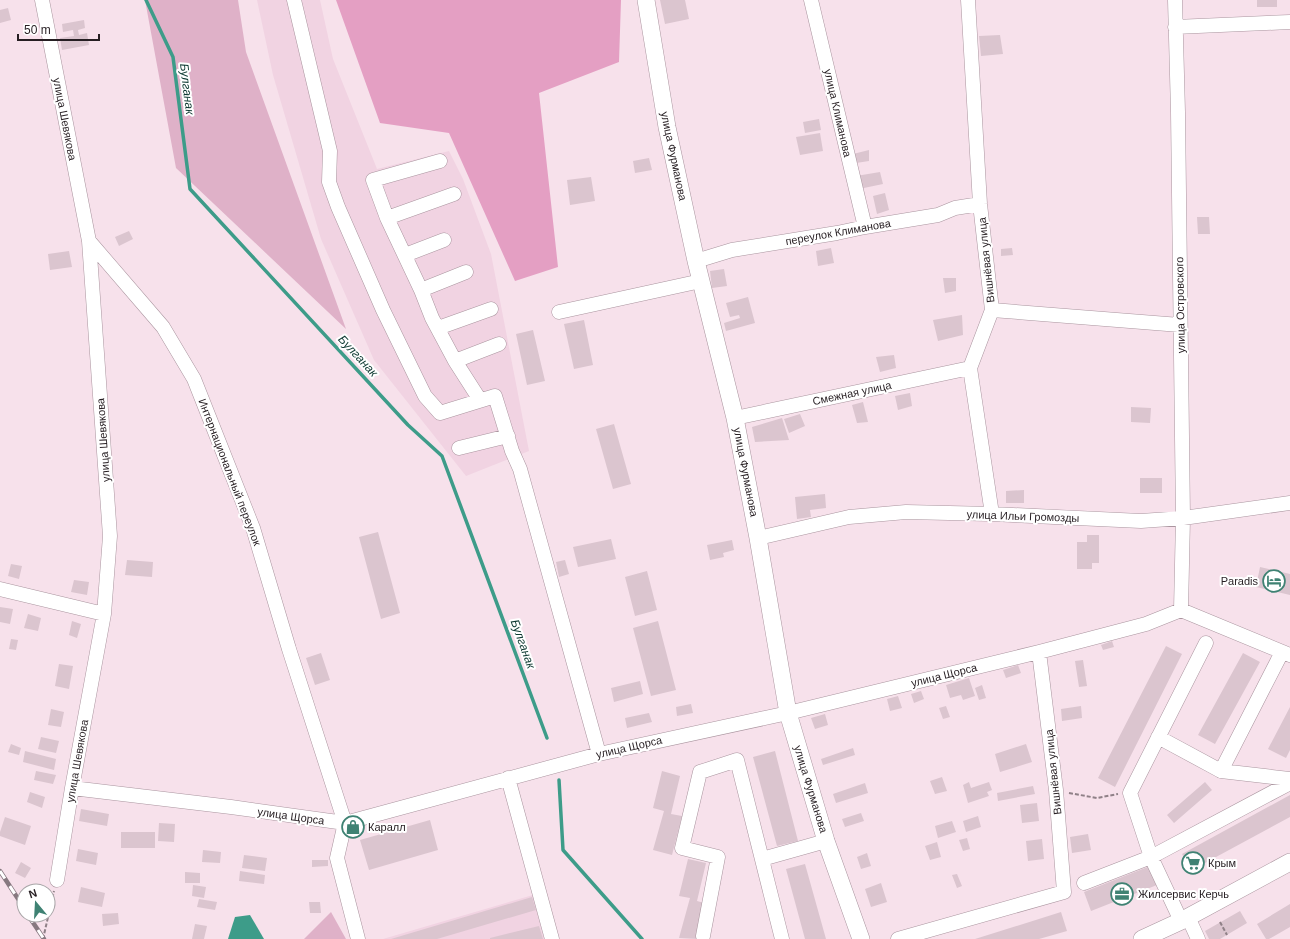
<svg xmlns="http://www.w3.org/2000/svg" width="1290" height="939" viewBox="0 0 1290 939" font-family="Arial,sans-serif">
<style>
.built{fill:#f1d3e2}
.green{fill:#dfb1c8}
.forest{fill:#e49fc3}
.water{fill:#3d9c89}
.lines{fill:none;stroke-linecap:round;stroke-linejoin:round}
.stream{stroke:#3d9c89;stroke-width:3.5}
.building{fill:#dbc5cf}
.minor-casing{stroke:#aa959f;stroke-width:15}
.major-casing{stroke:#aa959f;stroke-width:18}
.path{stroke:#8f8087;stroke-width:2;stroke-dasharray:4 2;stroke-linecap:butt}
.minor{stroke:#fff;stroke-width:14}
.major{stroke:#fff;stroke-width:17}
.rail-casing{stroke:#877980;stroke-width:4.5}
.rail{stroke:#fff;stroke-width:3;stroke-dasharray:9;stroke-linecap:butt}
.labels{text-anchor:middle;stroke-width:4;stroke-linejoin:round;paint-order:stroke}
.street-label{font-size:11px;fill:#261e22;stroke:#fff}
.poi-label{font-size:11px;fill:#261e22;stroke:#fff;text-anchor:start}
.water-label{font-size:12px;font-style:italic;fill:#0c3830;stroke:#fff}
</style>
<rect width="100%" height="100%" fill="#f7e1eb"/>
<path class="built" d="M257,0H320L333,59L377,169L449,151L463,179L491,254L529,451L466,476L374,360L321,239L273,75Z
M533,895L544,939H383Z"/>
<path class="green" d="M145,0H238L246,52L346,329L176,168Z
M331,912L346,939H304Z"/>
<path class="forest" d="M336,0H621L619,62L539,93L558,267L515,281L449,133L380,123Z"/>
<path class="water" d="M250,915L264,939H228L235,917Z"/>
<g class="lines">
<path class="stream" d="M146,0L173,57L190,189L408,425L442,456L547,738
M559,780L563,850L642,939"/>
</g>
<path class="building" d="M660,0H685L689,19L665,24Z
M1257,0H1277V7H1257Z
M8,8L11,20L0,23V10Z
M84,20L85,28L78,30L79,35L87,33L89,45L62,50L60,38L74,36L73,30L63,32L62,24Z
M1000,35L1003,54L981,56L979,36Z
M819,119L821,130L805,133L803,122Z
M820,133L823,151L800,155L796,137Z
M869,150V161L856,163L853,154Z
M649,158L652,170L635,173L633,161Z
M880,172L883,184L859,189L856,176Z
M591,177L595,201L570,205L567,180Z
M885,193L889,210L877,214L873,196Z
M1197,217H1209L1210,234H1198Z
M129,231L133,239L119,246L115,237Z
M831,248L834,263L818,266L816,251Z
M1012,248L1013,255L1001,256V249Z
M69,251L72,267L50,270L48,254Z
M724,269L727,286L712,288L710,271Z
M943,278H956V291L945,293Z
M748,297L755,323L726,331L724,323L740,318L739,315L730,317L726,303Z
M962,315L963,335L938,341L933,320Z
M584,320L593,365L574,369L564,324Z
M533,330L545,381L527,385L516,334Z
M894,355L896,368L880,372L876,357Z
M910,393L912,406L898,410L895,396Z
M863,402L868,422L857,423L852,405Z
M1131,407L1151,408L1150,423L1131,422Z
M800,414L805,426L789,433L784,419Z
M782,418L789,440L755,442L752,427Z
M614,424L631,484L613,489L596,429Z
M1140,478H1162V493H1140Z
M1024,490V503H1006V491Z
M825,494L826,508L810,510L811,517L797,519L795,497Z
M378,532L400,613L381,619L359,537Z
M1087,535H1099V563H1092V569H1077V542H1087Z
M611,539L616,559L578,567L573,547Z
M732,540L734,550L723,553L724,557L710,560L707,545Z
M127,560L153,562L152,577L125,575Z
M565,560L569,574L559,577L556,562Z
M11,564L22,566L19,579L8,576Z
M1260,567L1290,574V595L1256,587Z
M647,571L657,610L635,616L625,577Z
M74,580L89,582L87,595L71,592Z
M0,607L13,609L10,624L0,622Z
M28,614L41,618L38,631L24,628Z
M72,621L81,624L77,638L69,635Z
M658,621L676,690L651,696L633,628Z
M11,639L18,640L16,650L9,649Z
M1112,641L1114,647L1103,650L1101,645Z
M1166,646L1182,654L1115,787L1098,778Z
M321,653L330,680L315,685L306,658Z
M1243,653L1260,662L1215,744L1198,735Z
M1083,660L1087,686L1079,687L1075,661Z
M59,664L73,666L69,689L55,686Z
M1018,665L1021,673L1006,678L1003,670Z
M969,678L975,696L963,700L961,695L950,698L946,685Z
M640,681L643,694L614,702L611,688Z
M982,685L986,698L979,700L975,688Z
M921,691L924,699L914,703L911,694Z
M898,696L902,708L890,711L887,699Z
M691,704L693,713L677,716L676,707Z
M946,706L950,717L943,719L939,708Z
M1081,706L1082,718L1062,721L1061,709Z
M1290,707V750L1286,758L1268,749Z
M51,709L64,712L61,727L48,725Z
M649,713L652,722L627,728L625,718Z
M825,714L828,725L815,729L811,718Z
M41,737L59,741L56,753L38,749Z
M11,744L21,748L19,755L8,752Z
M1026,744L1032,762L1000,772L995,754Z
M853,748L855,755L823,765L821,759Z
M25,751L56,759L54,770L23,762Z
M775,751L798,841L777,846L753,757Z
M36,771L56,775L53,784L34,780Z
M662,771L680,776L671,814L682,816L672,855L653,850L664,811L653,808Z
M942,777L947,791L935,794L930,781Z
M969,782L971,788L989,782L992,790L987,792L989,796L968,803L963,785Z
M1205,782L1212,790L1174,823L1167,815Z
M865,783L868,793L836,803L833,794Z
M1033,786L1035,794L998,801L997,793Z
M30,792L45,797L42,808L27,802Z
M1290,795V817L1192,870L1182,854Z
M1037,803L1039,821L1022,823L1020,805Z
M81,809L109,814L107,826L79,821Z
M861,813L864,821L845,827L842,819Z
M978,816L981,827L966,832L963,821Z
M5,817L31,826L25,845L0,836V832Z
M430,820L438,850L369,870L360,840Z
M952,821L956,832L938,838L935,826Z
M159,823L175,824L174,842L158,841Z
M121,832H155V848H121Z
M1088,834L1091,850L1072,853L1070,837Z
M967,838L970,849L963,851L959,840Z
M1042,839L1044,859L1028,861L1026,841Z
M937,842L941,857L930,860L925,846Z
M78,849L98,853L96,865L76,861Z
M203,850L221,852L220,863L202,862Z
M867,853L871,866L861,869L857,857Z
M244,855L267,858L265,871L242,868Z
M688,859L706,863L697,901L708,904L699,939L679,938L690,898L679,896Z
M312,860H328V866L312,867Z
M21,862L31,868L25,878L15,873Z
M805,864L826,939H805L786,869Z
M1150,866L1157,885L1091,911L1084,892Z
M240,871L265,875L264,884L239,881Z
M185,872L200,873V883H185Z
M957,874L962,886L957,888L952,875Z
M881,883L887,902L871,907L865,889Z
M193,885L206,887L204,898L192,896Z
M81,887L105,893L102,907L78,902Z
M532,897L536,910L437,939H391Z
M199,899L217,902L215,910L197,907Z
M309,902H320L321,913H310Z
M1290,904V927L1269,939H1266L1257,924Z
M1240,911L1247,923L1220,939H1209L1205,931Z
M1061,912L1067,931L1039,939H975Z
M118,913L119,924L103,926L102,914Z
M195,924L207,926L204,939H192Z
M539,926L543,939H490V938Z"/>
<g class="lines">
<g class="minor-casing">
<path id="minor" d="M42,0L89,241L110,536L104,614L72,788L57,880
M294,0L330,151L329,182L338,207L383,310L425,396L440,413L495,396L512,451L520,469L599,754
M811,0L865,227
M968,0L980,204L992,310L970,368L992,514
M1175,0L1178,112L1183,518L1181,610
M1175,27L1290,22
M440,161L373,180L387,218L421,290L432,318L455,361L480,400
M387,218L454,194
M89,241L163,327L194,379L253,528L289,649L345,823L337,858L358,939
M405,255L444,240
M696,261L732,250L837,233L865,227L938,215L955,208L980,204
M421,290L466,272
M992,310L1180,325
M559,312L701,281
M438,328L491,309
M455,361L499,344
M735,418L970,368
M459,448L508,436
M758,538L849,517L906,512L992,514L1141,521L1183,518L1290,503
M0,589L104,614
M1181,610L1290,655
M1206,643L1130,793L1151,857L1290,783
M1158,737L1221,771L1282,652
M1221,771L1290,779
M508,778L552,939
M72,788L231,807L345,823L599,754L788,713L1039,652L1146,624L1181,610
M762,859L826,841
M1084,883L1151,857L1181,921
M1188,917L1198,939
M703,936L718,857L682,848L700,772L737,760L782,939
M898,939L1064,892L1056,790L1039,652"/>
</g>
<g class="major-casing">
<path id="major" d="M646,0L667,127L696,261L735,418L758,538L788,713L826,841L861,939
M1142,939L1181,921L1290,862"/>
</g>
<path class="path" d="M1069,793L1097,798L1118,794
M1220,922L1227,935
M43,939L54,891"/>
<use href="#minor" class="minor"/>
<use href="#major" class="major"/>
<g class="rail-casing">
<path id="rail" d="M0,871L24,908
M28,915L44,939"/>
</g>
<use href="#rail" class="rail"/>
</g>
<defs>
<g id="hotel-ring" transform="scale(1.15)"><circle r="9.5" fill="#fff" stroke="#3f8273" stroke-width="1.5"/><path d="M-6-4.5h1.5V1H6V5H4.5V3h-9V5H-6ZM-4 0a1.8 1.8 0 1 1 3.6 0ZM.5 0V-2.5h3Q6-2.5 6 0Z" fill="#3f8273"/></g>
<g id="shop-ring" transform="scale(1.15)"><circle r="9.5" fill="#fff" stroke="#3f8273" stroke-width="1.5"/><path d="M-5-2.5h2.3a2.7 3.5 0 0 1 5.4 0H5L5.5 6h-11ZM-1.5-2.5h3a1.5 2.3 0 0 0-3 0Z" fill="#3f8273"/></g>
<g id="supermarket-ring" transform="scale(1.15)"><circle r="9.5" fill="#fff" stroke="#3f8273" stroke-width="1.5"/><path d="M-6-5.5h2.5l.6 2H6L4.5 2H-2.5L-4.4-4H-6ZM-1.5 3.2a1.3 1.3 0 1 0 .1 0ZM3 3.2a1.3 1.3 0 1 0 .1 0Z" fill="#3f8273"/></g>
<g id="office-ring" transform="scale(1.15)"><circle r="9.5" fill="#fff" stroke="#3f8273" stroke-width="1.5"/><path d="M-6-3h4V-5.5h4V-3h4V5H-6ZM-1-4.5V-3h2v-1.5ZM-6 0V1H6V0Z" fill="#3f8273"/></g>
</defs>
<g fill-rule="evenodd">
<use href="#hotel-ring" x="1274" y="581"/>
<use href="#shop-ring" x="353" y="827"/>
<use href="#supermarket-ring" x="1193" y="863"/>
<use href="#office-ring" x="1122" y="894"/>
</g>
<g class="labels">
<g class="street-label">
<text transform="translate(838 113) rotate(77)" y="4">улица Климанова</text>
<text transform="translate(65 119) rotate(79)" y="4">улица Шевякова</text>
<text transform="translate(674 156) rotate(78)" y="4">улица Фурманова</text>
<text transform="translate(838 232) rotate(-10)" y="4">переулок Климанова</text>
<text transform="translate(986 260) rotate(-96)" y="4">Вишнёвая улица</text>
<text transform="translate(1180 305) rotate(-91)" y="4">улица Островского</text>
<text transform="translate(852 393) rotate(-12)" y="4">Смежная улица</text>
<text transform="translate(103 440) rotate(-94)" y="4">улица Шевякова</text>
<text transform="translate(230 472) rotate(69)" y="4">Интернациональный переулок</text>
<text transform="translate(746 472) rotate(79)" y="4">улица Фурманова</text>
<text transform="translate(1023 516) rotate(2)" y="4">улица Ильи Громозды</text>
<text transform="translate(944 675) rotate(-14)" y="4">улица Щорса</text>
<text transform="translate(629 747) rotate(-13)" y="4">улица Щорса</text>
<text transform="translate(77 761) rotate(-80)" y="4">улица Шевякова</text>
<text transform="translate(1053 772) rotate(-96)" y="4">Вишнёвая улица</text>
<text transform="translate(811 789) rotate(73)" y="4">улица Фурманова</text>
<text transform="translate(291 816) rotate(8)" y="4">улица Щорса</text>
</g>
<g class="poi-label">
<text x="1258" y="585" text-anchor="end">Paradis</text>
<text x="368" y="831">Каралл</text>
<text x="1208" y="867">Крым</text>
<text x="1138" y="898">Жилсервис Керчь</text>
</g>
<g class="water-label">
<text transform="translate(187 89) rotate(83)" y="4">Булганак</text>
<text transform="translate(358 356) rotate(47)" y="4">Булганак</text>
<text transform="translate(523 644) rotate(70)" y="4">Булганак</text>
</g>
</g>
<g transform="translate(36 903) rotate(342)"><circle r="19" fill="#ffffff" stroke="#a8a5a7"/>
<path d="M0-3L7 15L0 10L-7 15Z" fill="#3f8273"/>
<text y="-6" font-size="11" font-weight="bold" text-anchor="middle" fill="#261e22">N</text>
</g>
<path d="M18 34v6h81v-6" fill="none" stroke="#261e22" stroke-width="2"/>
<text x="24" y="34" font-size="12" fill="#261e22" stroke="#ffffff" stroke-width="3" paint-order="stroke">50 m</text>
</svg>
